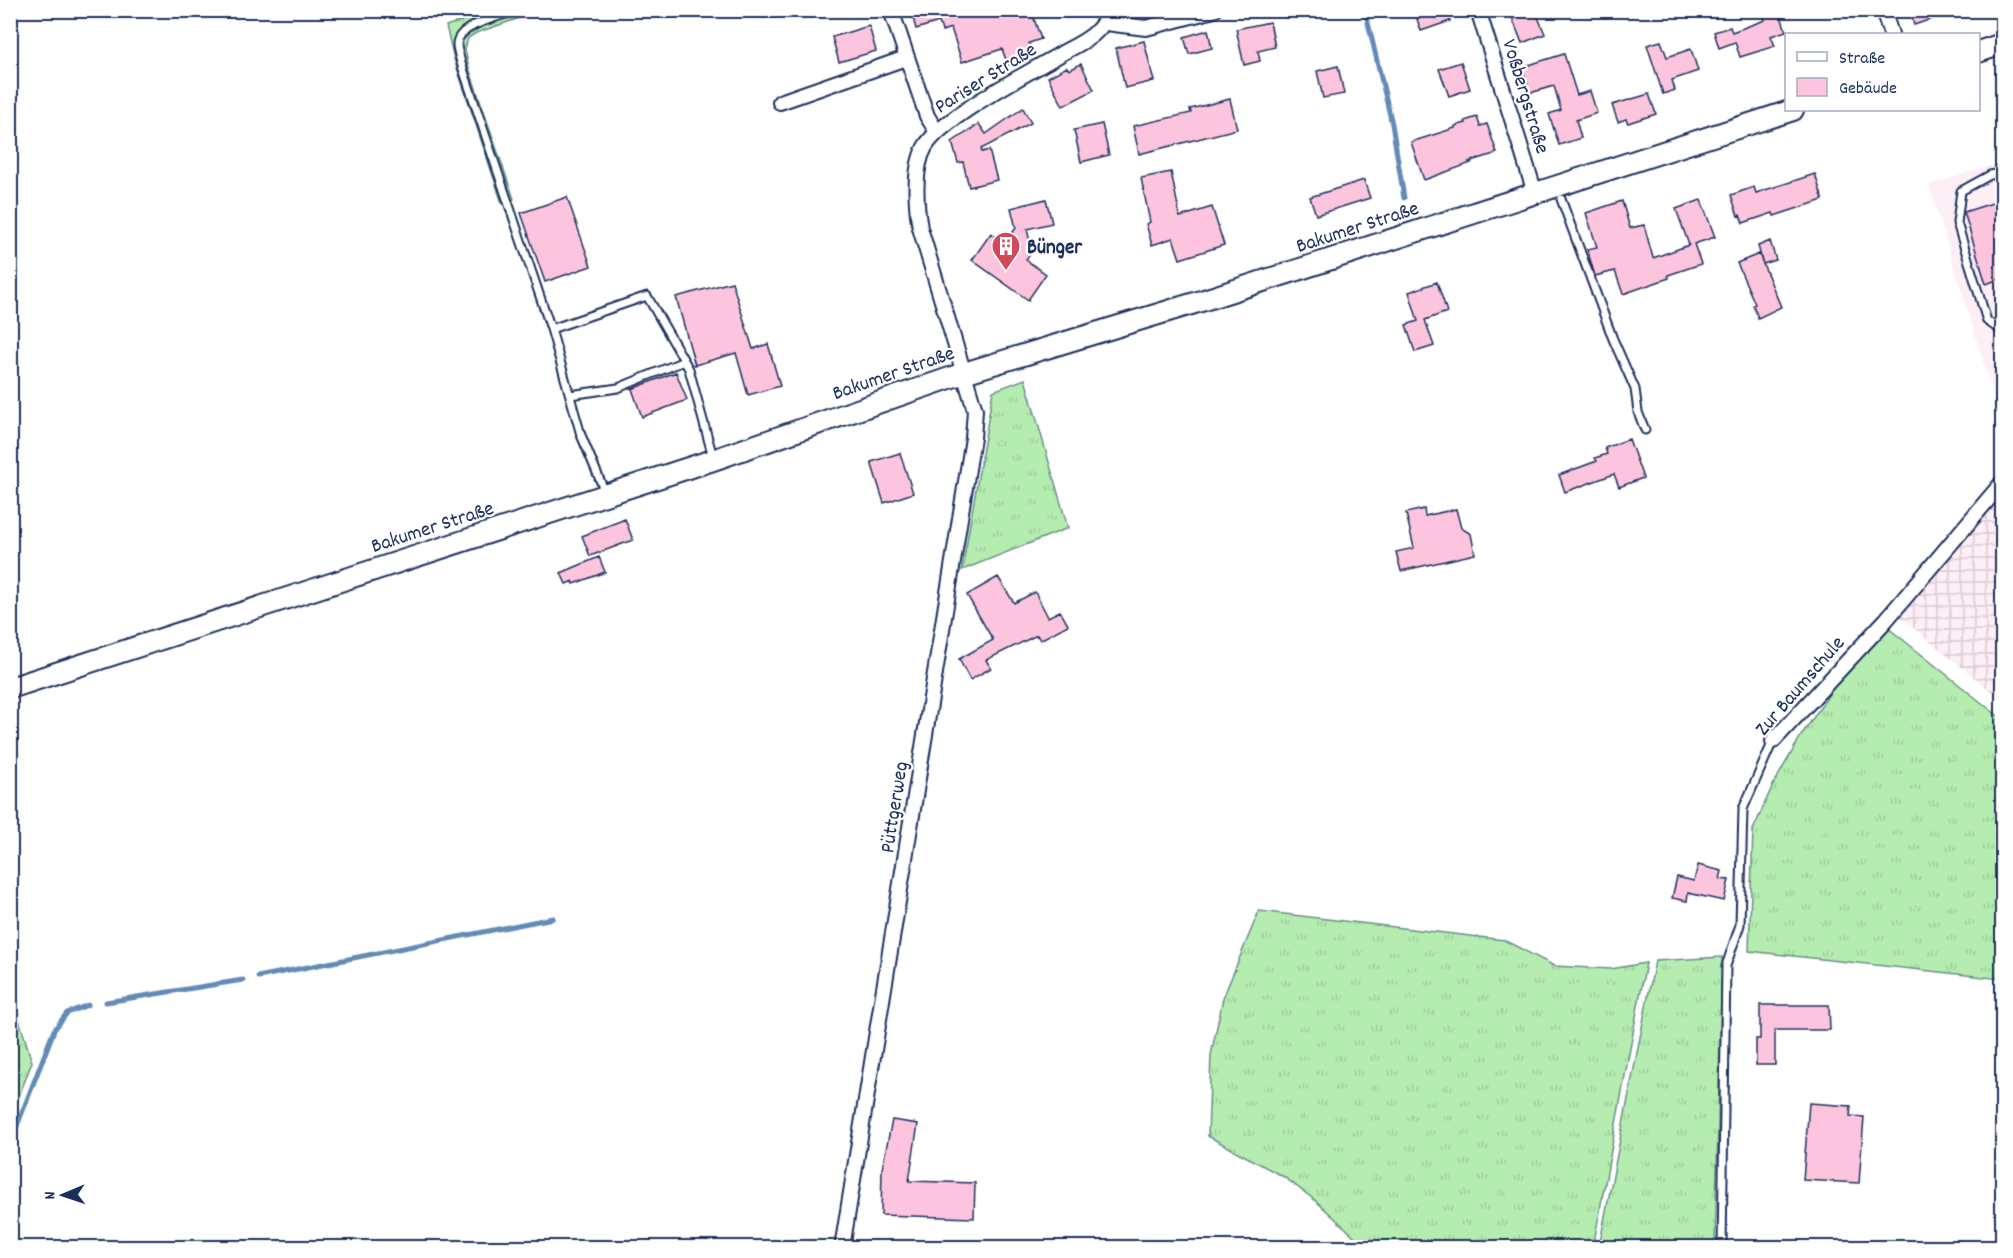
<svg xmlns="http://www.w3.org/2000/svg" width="2013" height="1258" viewBox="0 0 2013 1258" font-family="Dekko,sans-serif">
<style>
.built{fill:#feeef5}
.industrial{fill:url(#industrial-grid)}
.grass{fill:url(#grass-tufts);stroke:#688e87;stroke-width:1.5}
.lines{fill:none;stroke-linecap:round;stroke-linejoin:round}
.stream{stroke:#638bb6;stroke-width:5}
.building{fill:#fcc5dd;stroke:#1b2f5e;stroke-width:1.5}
.lane-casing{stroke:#1b2f5e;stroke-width:11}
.street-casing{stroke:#1b2f5e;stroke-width:18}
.secondary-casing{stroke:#1b2f5e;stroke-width:24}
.lane{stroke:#fff;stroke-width:7}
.street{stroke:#fff;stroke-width:14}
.secondary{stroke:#fff;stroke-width:20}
.labels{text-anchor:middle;stroke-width:4.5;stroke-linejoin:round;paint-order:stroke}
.street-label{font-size:21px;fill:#1b2f5e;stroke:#fff}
.poi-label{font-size:21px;font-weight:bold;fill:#1b2f5e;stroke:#fff;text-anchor:start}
</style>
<defs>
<pattern id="industrial-grid" width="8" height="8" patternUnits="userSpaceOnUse" patternTransform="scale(1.5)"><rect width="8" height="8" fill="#feeef5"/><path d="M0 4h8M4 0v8" fill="none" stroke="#d9ccd4"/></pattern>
<pattern id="grass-tufts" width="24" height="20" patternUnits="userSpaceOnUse" patternTransform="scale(1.5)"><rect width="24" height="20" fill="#b5edb0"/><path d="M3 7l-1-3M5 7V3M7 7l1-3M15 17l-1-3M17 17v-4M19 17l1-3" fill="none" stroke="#9bcc9a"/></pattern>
</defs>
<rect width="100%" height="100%" fill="#fff"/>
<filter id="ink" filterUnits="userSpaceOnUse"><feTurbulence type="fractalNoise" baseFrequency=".0167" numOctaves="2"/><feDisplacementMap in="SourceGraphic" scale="12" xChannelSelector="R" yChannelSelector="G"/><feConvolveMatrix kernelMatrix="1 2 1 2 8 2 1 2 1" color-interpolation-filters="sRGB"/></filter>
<g filter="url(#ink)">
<path class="built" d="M2002,162V423L1929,185Z"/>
<path class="industrial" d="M2002,496V700L1900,617Z"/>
<path class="grass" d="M490,11H540L476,33L468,38L465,49L469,68L514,199L502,203L454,59L446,26Z
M1025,379L1068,528L962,570L993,391Z
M1887,627L2002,719V979L1749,951L1753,830L1772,787L1801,736L1836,684Z
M1259,911L1504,940L1554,966L1611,969L1646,963L1593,1247H1366L1316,1201L1284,1177L1208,1136L1211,1055L1223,998Z
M1722,957L1715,1247H1599L1655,961Z
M10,990L32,1062L11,1117H10Z"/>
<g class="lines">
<path class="stream" d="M1365,10L1392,124L1404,198
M258,977L553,918
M106,1002L243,980
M10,1144L54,1030L67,1013L88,1005"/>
</g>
<path class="building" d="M911,10H1031L1041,39L1029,43L1033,56L1008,65L1002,49L962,62L951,28L942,31L939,22L916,29Z
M1414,10H1447L1450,21L1421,31Z
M1509,10H1535L1545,34L1522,43Z
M1762,10H1779L1786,31L1771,36L1775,46L1740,57L1735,42L1719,48L1714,32L1730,27L1732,32L1765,20Z
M1909,10H1950V13L1914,25Z
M1270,22L1275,47L1258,51L1260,61L1244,65L1236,29Z
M869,26L876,51L839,62L832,37Z
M1208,30L1212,48L1189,54L1184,37Z
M1144,41L1154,81L1125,88L1116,48Z
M1661,41L1667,57L1691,49L1698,71L1672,80L1675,90L1663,94L1647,45Z
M1564,54L1577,95L1590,91L1597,113L1576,120L1581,138L1559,145L1549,114L1561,110L1554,86L1530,93L1522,67Z
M1461,62L1470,89L1449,96L1439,69Z
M1081,64L1094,90L1063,106L1048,77L1067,67L1069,70Z
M1338,66L1344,94L1323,98L1317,71Z
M1649,94L1656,114L1628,123L1626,119L1618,122L1612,105Z
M1230,99L1237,129L1139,154L1133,126L1191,113L1190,109Z
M1023,108L1031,123L981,149L982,152L989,150L997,180L969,187L963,162L958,163L952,142L979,124L986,134Z
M1477,117L1480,126L1487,124L1497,153L1469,162L1471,163L1424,180L1411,142L1455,128V126L1466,123L1465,121Z
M1102,124L1109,155L1081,162L1074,130Z
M1171,172L1180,217L1212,207L1224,245L1180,259L1173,238L1152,245L1146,224L1150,222L1141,178Z
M1815,174L1823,200L1774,216L1773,213L1743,223L1740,215L1738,216L1731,195L1754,187L1756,193Z
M1364,180L1370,198L1316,215L1310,197Z
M567,197L591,266L545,282L521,213Z
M1046,199L1052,223L1027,229L1032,251L1026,260L1046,274L1028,300L972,260L991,233L1005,243L1016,228L1011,208Z
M1701,200L1715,237L1694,244L1701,264L1668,275L1669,278L1623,294L1615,271L1595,276L1587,249L1597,247L1586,213L1622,201L1630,228L1644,225L1653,258L1689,245L1676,209Z
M2002,200V278L1986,284L1964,212Z
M1770,241L1776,260L1763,264L1758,246Z
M1759,254L1781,307L1758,318L1753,305L1755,304L1737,263Z
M732,282L753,349L768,344L780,386L748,395L736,353L695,365L676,297Z
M1437,282L1447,312L1425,320L1434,346L1415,352L1406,325L1418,321L1409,292Z
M676,372L687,400L642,417L632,389Z
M1629,439L1643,478L1619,487L1614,474L1565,492L1559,475L1597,461L1595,458L1607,454L1605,448Z
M900,453L913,493L884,503L871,462Z
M1424,509L1425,516L1456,509L1461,528L1471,534L1475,554L1401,571L1396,552L1414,548L1406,513Z
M625,519L633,540L590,556L582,536Z
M599,557L605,572L574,584L573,581L566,584L561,573Z
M998,577L1014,603L1035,592L1048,617L1060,611L1068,625L1040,640L1037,635L986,660L991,668L970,680L959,659L993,640L967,595Z
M1698,865L1722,871L1720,879L1729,880L1724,901L1688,893L1687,901L1672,898L1677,877L1694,881Z
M1760,1005H1829L1830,1030H1775V1065H1756V1039H1760Z
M1809,1103L1851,1106L1850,1116L1864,1117L1859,1183L1803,1180Z
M892,1120L918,1124L909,1181L975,1183L974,1218L881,1215L882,1169Z"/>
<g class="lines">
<g class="lane-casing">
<path id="lane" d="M519,10C503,16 458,24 457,44C457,50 460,58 461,63L551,329L581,435L605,492
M2002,173L1990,175L1961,191L1957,223L1987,321L2002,331
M1561,199L1613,339L1635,389L1638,412L1645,430
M551,329L647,296L689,369L713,457
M570,395L618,388L684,361
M1722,1248L1726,966L1740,925L1743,809L1773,741"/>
</g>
<g class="street-casing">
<path id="street" d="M891,10L927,116L937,132
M1478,10L1535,193
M1883,10L1891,34
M1106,23L1146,28L1214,10
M780,102L906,58
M1773,741L1886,620L2002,483
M842,1248L973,438L975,410L920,228C916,206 913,168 925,147C942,117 1032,71 1064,52C1083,42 1103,33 1109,10"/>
</g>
<g class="secondary-casing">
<path id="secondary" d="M1978,52L2002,44
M10,688L713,460L964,373L1198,302L1793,110"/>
</g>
<use href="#lane" class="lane"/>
<use href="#street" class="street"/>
<use href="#secondary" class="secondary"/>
</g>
</g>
<defs>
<g id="building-pin" transform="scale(1.5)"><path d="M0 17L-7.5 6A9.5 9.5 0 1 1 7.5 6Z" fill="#d1495b" stroke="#fff"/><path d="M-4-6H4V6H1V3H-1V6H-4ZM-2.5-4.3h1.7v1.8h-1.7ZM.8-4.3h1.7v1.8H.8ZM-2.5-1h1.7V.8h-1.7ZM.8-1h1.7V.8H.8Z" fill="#fff"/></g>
</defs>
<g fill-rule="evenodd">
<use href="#building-pin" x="1006" y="246"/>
</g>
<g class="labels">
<g class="street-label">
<text transform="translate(985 77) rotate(-32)" y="7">Pariser Straße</text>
<text transform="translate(1527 96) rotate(73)" y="7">Voßbergstraße</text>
<text transform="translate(1357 226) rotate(-18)" y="7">Bakumer Straße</text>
<text transform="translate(893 372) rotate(-19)" y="7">Bakumer Straße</text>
<text transform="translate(432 526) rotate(-18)" y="7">Bakumer Straße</text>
<text transform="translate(1799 685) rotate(-49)" y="7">Zur Baumschule</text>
<text transform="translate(893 807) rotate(-81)" y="7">Püttgerweg</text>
</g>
<g class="poi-label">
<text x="1027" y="253">Bünger</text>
</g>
</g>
<rect width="2013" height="1258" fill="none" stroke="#fff" stroke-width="36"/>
<rect x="18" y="18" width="1977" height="1222" fill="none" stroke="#1b2f5e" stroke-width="2" filter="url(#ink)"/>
<rect x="1785" y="33" width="195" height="78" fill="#ffffff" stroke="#a4acbf" stroke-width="1.5"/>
<rect x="1797" y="52" width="30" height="9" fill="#ffffff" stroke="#a4acbf" stroke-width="1.5"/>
<text x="1839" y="63" font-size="18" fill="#1b2f5e">Straße</text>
<rect x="1797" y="78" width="30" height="18" fill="#fcc5dd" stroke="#a4acbf" stroke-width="1.5"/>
<text x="1839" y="93" font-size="18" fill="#1b2f5e">Gebäude</text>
<g transform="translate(63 1195) rotate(268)" stroke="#ffffff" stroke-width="4.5" paint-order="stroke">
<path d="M0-4.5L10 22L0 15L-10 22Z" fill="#1b2f5e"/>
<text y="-9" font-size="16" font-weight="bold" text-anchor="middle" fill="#1b2f5e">N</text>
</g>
</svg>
